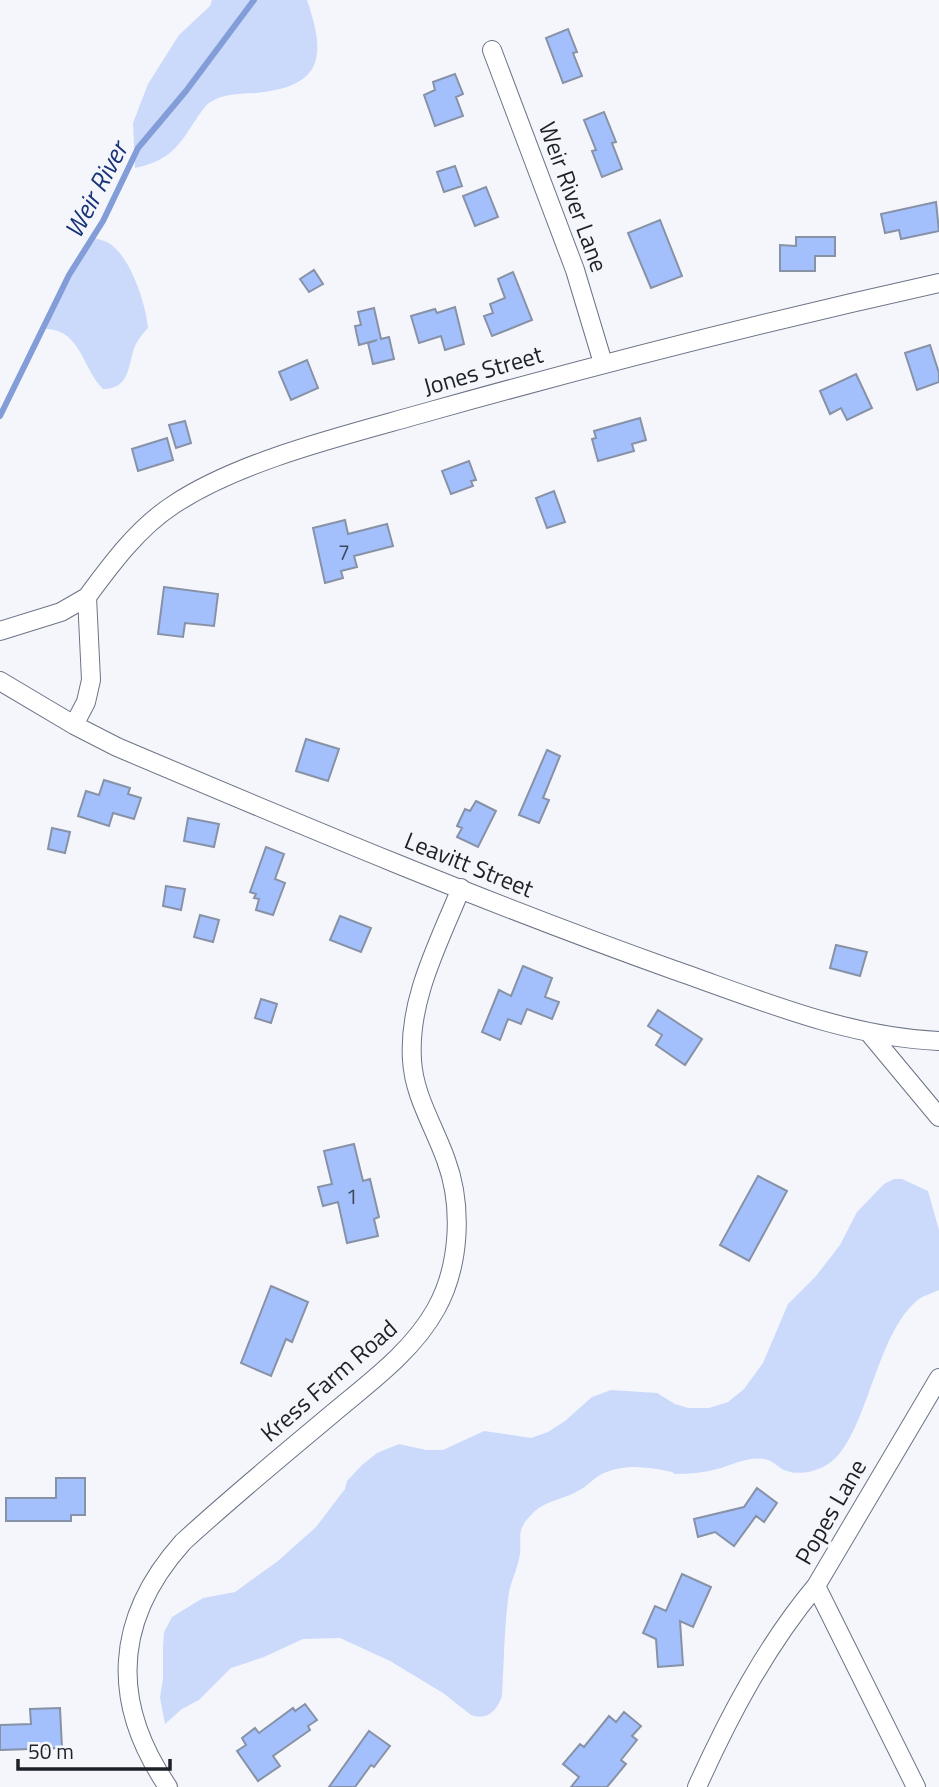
<svg xmlns="http://www.w3.org/2000/svg" width="939" height="1787" viewBox="0 0 939 1787" font-family="'Titillium Web',sans-serif">
<style>
.green{fill:#cbdafb}
.lines{fill:none;stroke-linecap:round;stroke-linejoin:round}
.stream{stroke:#829dd8;stroke-width:6}
.building{fill:#a3bffc;stroke:#8892a6;stroke-width:2}
.minor-casing{stroke:#6b7487;stroke-width:20}
.minor{stroke:#fff;stroke-width:18}
.labels{text-anchor:middle;stroke-width:6;stroke-linejoin:round;paint-order:stroke}
.number-label{font-size:21px;fill:#3e485d}
.street-label{font-size:24px;fill:#1c2028;stroke:#f4f6fb}
.water-label{font-size:26px;font-style:italic;fill:#193378;stroke:#f4f6fb}
</style>
<rect width="100%" height="100%" fill="#f4f6fb"/>
<path class="green" d="M212,0H307C326,56 324,86 256,93C239,94 224,93 209,103C202,109 198,117 193,124C176,151 166,161 135,168L133,123L148,84L179,35L210,6Z
M91,237C96,239 103,240 107,242C130,254 146,304 148,328C144,332 140,337 137,342C127,360 133,389 103,389C82,368 81,330 46,329L66,279Z
M894,1179H902L928,1191L939,1230V1290C933,1293 925,1295 919,1299C873,1334 867,1447 823,1467C813,1472 798,1475 787,1471C778,1469 774,1460 764,1459C748,1456 732,1465 717,1469C703,1473 689,1474 675,1474L672,1472C647,1467 624,1463 600,1475C592,1480 586,1487 578,1491C564,1499 548,1500 535,1511C512,1533 524,1536 519,1559C516,1573 509,1585 508,1600C504,1631 504,1664 502,1696C497,1711 487,1721 471,1715L443,1693L390,1661L340,1638L303,1639L264,1657L231,1668L199,1700L182,1709L165,1724L160,1698L163,1678V1647L164,1632L172,1617L203,1598L235,1592L278,1561L316,1527L345,1489L347,1481L362,1465L377,1453L399,1444L426,1450H443L484,1431L531,1438L548,1432L565,1421L592,1397L611,1390L657,1393L675,1404L688,1408H709L728,1402L744,1389L763,1363L788,1304L816,1276L840,1245L857,1212L884,1184Z"/>
<g class="lines">
<path class="stream" d="M0,416L69,275L103,221L138,148L186,91L254,0"/>
</g>
<path class="building" d="M568,29L577,52L573,53L582,76L563,83L546,38Z
M455,74L463,94L456,97L463,116L435,126L424,95L435,90L433,82Z
M604,112L616,142L612,143L622,169L602,177L592,151L596,150L584,120Z
M455,166L462,186L444,192L437,172Z
M486,187L498,217L475,226L463,196Z
M936,202L939,231L901,239L899,230L885,233L881,214Z
M660,220L682,276L651,288L628,233Z
M796,237H835V256H815V271H780V245L796,246Z
M314,270L323,284L309,292L300,279Z
M513,272L532,320L492,336L484,316L493,313L490,304L505,298L498,279Z
M455,307L464,344L445,350L441,336L419,343L411,316L435,309L437,313Z
M374,308L381,339L389,337L394,359L373,364L368,343L377,340L359,345L355,326L361,325L358,312Z
M930,345L939,373V382L917,390L905,353Z
M307,360L318,388L291,400L279,372Z
M856,374L872,408L847,420L841,408L830,414L820,391Z
M640,418L646,440L632,444L634,451L598,461L592,439L596,438L594,431Z
M185,421L191,443L176,448L169,425Z
M167,438L173,460L138,471L132,449Z
M469,461L476,480L471,481L473,486L451,494L442,471Z
M554,491L565,522L547,528L536,498Z
M345,520L348,534L387,524L393,546L354,556L357,567L341,571L343,578L325,583L313,528Z
M164,587L218,594L214,626L185,623L183,637L158,634Z
M306,739L339,749L328,781L296,771Z
M547,750L560,756L543,798L549,800L539,823L519,815Z
M104,780L130,788L128,794L141,798L134,819L113,813L109,826L78,816L86,791L99,795Z
M476,801L496,811L478,847L457,837L462,828L457,826L465,809L470,811Z
M188,818L219,824L214,847L184,841Z
M52,828L70,832L65,853L48,849Z
M266,847L284,854L275,879L285,883L273,915L256,910L259,899L254,898L256,894L250,892Z
M166,886L185,889L181,910L163,906Z
M200,915L219,920L213,942L194,937Z
M340,916L371,928L361,952L330,940Z
M836,945L867,952L860,976L830,968Z
M523,966L552,978L545,997L559,1002L552,1019L527,1009L521,1024L508,1019L500,1040L482,1032L499,990L511,996Z
M261,999L277,1004L271,1023L255,1018Z
M658,1010L702,1039L685,1065L656,1045L662,1035L648,1026Z
M354,1144L363,1181L370,1179L379,1217L374,1219L378,1236L347,1243L338,1202L323,1206L318,1187L332,1184L324,1151Z
M758,1176L787,1191L749,1261L720,1245Z
M271,1286L308,1302L292,1342L286,1339L271,1376L241,1363Z
M56,1478H85V1515H71V1521H6V1498H56Z
M757,1488L777,1503L764,1522L756,1516L734,1546L715,1532L698,1537L694,1519L744,1507Z
M682,1574L711,1587L693,1627L680,1621L683,1665L658,1667L656,1639L643,1633L655,1606L666,1611Z
M305,1704L317,1720L308,1726L310,1730L273,1756L280,1766L258,1781L237,1751L246,1745L242,1738L255,1728L259,1733L293,1708L295,1711Z
M60,1708L62,1748L0,1750V1725L31,1724L30,1709Z
M624,1712L641,1726L632,1736L637,1740L621,1760L626,1764L607,1787H571L579,1777L563,1764L580,1744L584,1747L609,1716L616,1722Z
M369,1731L390,1746L374,1767L371,1765L355,1787H329Z"/>
<g class="lines">
<g class="minor-casing">
<path id="minor" d="M492,50L575,270L603,363
M0,631L61,612L87,597
M0,681L74,725L117,747C301,825 486,903 674,970C760,1000 847,1037 939,1041
M74,725L86,702L91,680L87,597C112,563 138,528 173,505C242,459 351,434 431,411C599,364 768,321 939,283
M870,1034L939,1117
M168,1787C110,1702 114,1619 183,1542C232,1497 282,1456 332,1414C370,1382 412,1352 436,1309C460,1266 463,1206 446,1160C434,1126 414,1096 412,1060C408,999 439,943 461,888
M697,1787C729,1716 766,1646 816,1586
M916,1787L816,1586L939,1378"/>
</g>
<use href="#minor" class="minor"/>
</g>
<g class="labels">
<g class="number-label">
<text x="344" y="560">7</text>
<text x="352" y="1204">1</text>
</g>
<g class="street-label">
<text transform="translate(573 197) rotate(70)" y="8">Weir River Lane</text>
<text transform="translate(483 371) rotate(-16)" y="8">Jones Street</text>
<text transform="translate(469 865) rotate(22)" y="8">Leavitt Street</text>
<text transform="translate(329 1381) rotate(-41)" y="8">Kress Farm Road</text>
<text transform="translate(831 1512) rotate(-60)" y="8">Popes Lane</text>
</g>
<g class="water-label">
<text transform="translate(96 190) rotate(-62)" y="9">Weir River</text>
</g>
</g>
<path d="M18 1759v10h152v-10" fill="none" stroke="#1c2028" stroke-width="3.5"/>
<text x="28" y="1759" font-size="21" fill="#1c2028" stroke="#f4f6fb" stroke-width="5" paint-order="stroke">50 m</text>
</svg>
